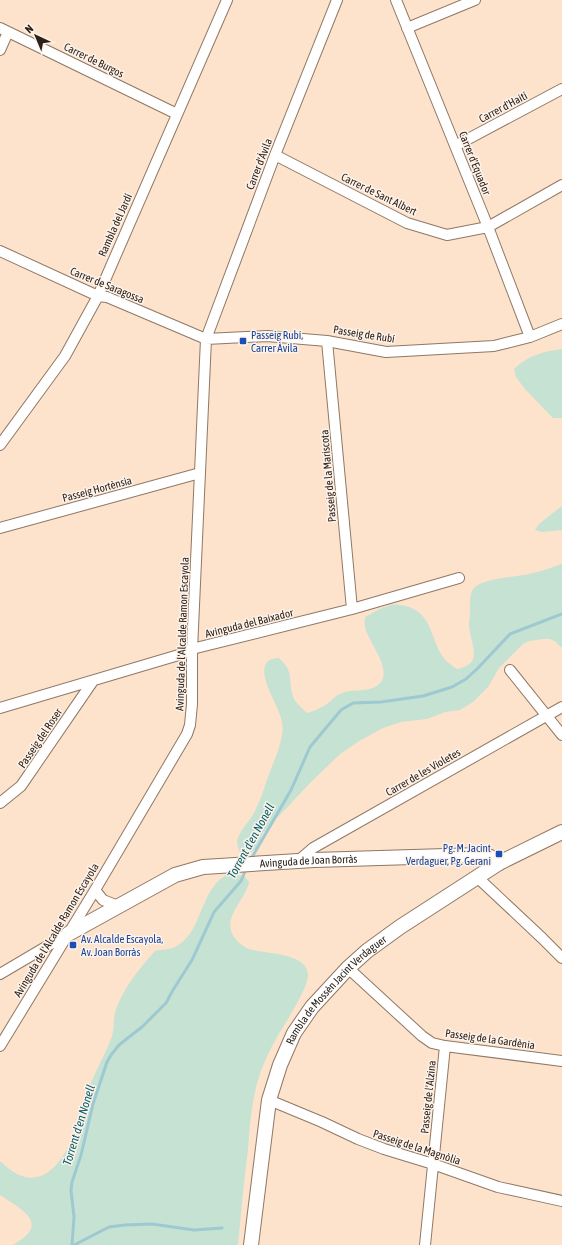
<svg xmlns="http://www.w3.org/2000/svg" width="562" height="1245" viewBox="0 0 562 1245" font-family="'Asap Condensed',sans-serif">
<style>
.green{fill:#c5e2d3}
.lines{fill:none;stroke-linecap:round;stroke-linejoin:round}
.stream{stroke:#9fc9d1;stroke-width:3}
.street-casing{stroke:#907864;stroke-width:12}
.secondary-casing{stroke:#907864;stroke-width:16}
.street{stroke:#fff;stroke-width:10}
.secondary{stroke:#fff;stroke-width:14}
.transit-dot{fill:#1a4fb4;stroke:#fef3ea;stroke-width:1.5}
.labels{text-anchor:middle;stroke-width:3;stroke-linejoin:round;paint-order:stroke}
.street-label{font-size:11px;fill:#2b2119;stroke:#fef3ea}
.transit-label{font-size:11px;fill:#164399;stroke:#fef3ea;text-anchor:start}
.water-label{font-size:12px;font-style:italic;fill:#055f6c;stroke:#fef3ea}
</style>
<rect width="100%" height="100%" fill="#fde2cc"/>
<path class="green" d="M562,349V418H553L549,414L525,389L516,377L514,369C527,356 544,351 562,349Z
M562,506V530L542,532L535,530L539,524Z
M562,564V648L556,642L550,639H543L529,641L523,644L499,668L488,687L473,702L460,710L445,712L427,719L401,722L383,728L359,741L339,755L310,783L263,833L257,848L247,855L240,852C238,847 236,843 238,838C242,827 252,819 256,809C261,799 264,788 268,777C273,763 280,749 282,734C284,726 281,717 278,710C273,696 249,659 279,658C296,674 287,682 294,699C297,704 303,709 307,713C315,711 321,708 327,704C332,700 336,695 342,693C352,689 365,692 375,687C396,676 373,648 368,635C365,629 364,624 365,617C373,613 380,608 388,606C393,603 400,605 406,606C431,613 430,635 441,654C445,661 451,665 457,669C486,664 469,642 469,624C469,622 470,618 470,615C471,607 468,595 474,588C482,578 519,577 533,573C543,571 552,567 562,564Z
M231,873L245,877L249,882C246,900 221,917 234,937C238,943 246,949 253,950C268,954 306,953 308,974C309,988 283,1026 276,1039C270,1049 265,1060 261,1071C252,1096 250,1123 248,1149C244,1181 241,1213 238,1245H13C51,1224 23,1210 0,1195V1161C39,1200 63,1163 78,1127C82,1116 83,1103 87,1092C94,1074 104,1057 111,1039C115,1029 113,1018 116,1009C125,986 139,969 155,951C161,949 169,950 175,947C205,932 198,886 231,873Z"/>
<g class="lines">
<path class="stream" d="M251,859L291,790L310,747L341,710L353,703L381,702L423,696L452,687L466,679L477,669L510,634L562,614
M72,1245L74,1217L71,1190L72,1182L81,1155L93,1104L107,1062L111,1055L119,1045L129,1037L142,1027L166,1003L173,990L192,960L214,912L241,881L246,869
M74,1245L109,1227L125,1225L152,1224L194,1230L222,1228"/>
<g class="street-casing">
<path id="street" d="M396,0L488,227L530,337
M0,28L177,114
M407,28L475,0
M0,50L8,32
M455,146L562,89
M275,155L407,223L447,235L488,227L562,185
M0,251L98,296L107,297L206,339L267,336L327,341L386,352L494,346L530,337L562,324
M327,341L352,609
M0,445L65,356L98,296L227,0
M0,528L200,473
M510,670L562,735
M0,708L182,654L188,650L352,609L459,578
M0,803L21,786L93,681
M298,861L313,848L562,707
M477,877L542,938L562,958
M95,890L103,900L118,906
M348,968L422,1036L432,1043L445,1046L562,1061
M0,974L66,935
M0,1046L95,890L187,734L190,725L192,704V650L206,339L275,155L337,0
M269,1100L322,1122L358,1139L384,1149L433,1164L498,1187L562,1201
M425,1245L445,1046"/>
</g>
<g class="secondary-casing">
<g id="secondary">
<path id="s1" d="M68,934L175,875L203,867L314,860L479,855C488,855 492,857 499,863"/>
<path id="s2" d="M251,1245L269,1100L280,1065L294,1033L312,1007L348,968L367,951L400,927L499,863L562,832"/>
</g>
</g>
<use href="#street" class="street"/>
<use href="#secondary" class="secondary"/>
</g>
<g class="transit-dot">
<rect x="239" y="337" width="8" height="8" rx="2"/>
<rect x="495" y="850" width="8" height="8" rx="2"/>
<rect x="69" y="941" width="8" height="8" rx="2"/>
</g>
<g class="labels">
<g class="street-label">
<text transform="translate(94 60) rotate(26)" y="4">Carrer de Burgos</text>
<text transform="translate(503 107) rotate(-28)" y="4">Carrer d'Haití</text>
<text transform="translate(475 163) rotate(68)" y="4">Carrer d'Equador</text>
<text transform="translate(259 164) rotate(-69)" y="4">Carrer d'Àvila</text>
<text transform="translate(379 194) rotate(26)" y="4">Carrer de Sant Albert</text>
<text transform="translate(115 225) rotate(-66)" y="4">Rambla del Jardí</text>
<text transform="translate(107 285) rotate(22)" y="4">Carrer de Saragossa</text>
<text transform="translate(364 334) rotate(9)" y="4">Passeig de Rubí</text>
<text transform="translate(328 476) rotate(-95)" y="4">Passeig de la Mariscota</text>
<text transform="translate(97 489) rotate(-15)" y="4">Passeig Hortènsia</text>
<text transform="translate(249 623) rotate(-14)" y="4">Avinguda del Baixador</text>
<text transform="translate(182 634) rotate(-88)" y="4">Avinguda de l'Alcalde Ramon Escayola</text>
<text transform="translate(40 738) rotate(-56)" y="4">Passeig del Roser</text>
<text transform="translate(423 772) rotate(-30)" y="4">Carrer de les Violetes</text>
<text dy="4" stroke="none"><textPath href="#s1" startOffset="257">Avinguda de Joan Borràs</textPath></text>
<text transform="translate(56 930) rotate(-59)" y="4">Avinguda de l'Alcalde Ramon Escayola</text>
<text dy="4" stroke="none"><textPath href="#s2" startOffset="278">Rambla de Mossèn Jacint Verdaguer</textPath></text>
<text transform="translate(490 1039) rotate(8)" y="4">Passeig de la Gardènia</text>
<text transform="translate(428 1097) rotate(-84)" y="4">Passeig de l'Alzina</text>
<text transform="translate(417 1147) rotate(18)" y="4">Passeig de la Magnòlia</text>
</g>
<g class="transit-label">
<text x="251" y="339">Passeig Rubí,<tspan x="251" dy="13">Carrer Àvila</tspan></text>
<text x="491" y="852" text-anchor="end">Pg. M. Jacint<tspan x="491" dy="13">Verdaguer, Pg. Gerani</tspan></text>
<text x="81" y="943">Av. Alcalde Escayola,<tspan x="81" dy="13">Av. Joan Borràs</tspan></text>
</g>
<g class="water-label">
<text transform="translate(251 841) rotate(-61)" y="4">Torrent d'en Nonell</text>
<text transform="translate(79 1125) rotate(-73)" y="4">Torrent d'en Nonell</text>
</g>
</g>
<g transform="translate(36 36) rotate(316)" stroke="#fef3ea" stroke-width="3" paint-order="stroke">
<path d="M0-3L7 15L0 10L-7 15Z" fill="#2b2119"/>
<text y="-6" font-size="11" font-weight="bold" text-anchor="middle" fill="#2b2119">N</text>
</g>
</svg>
